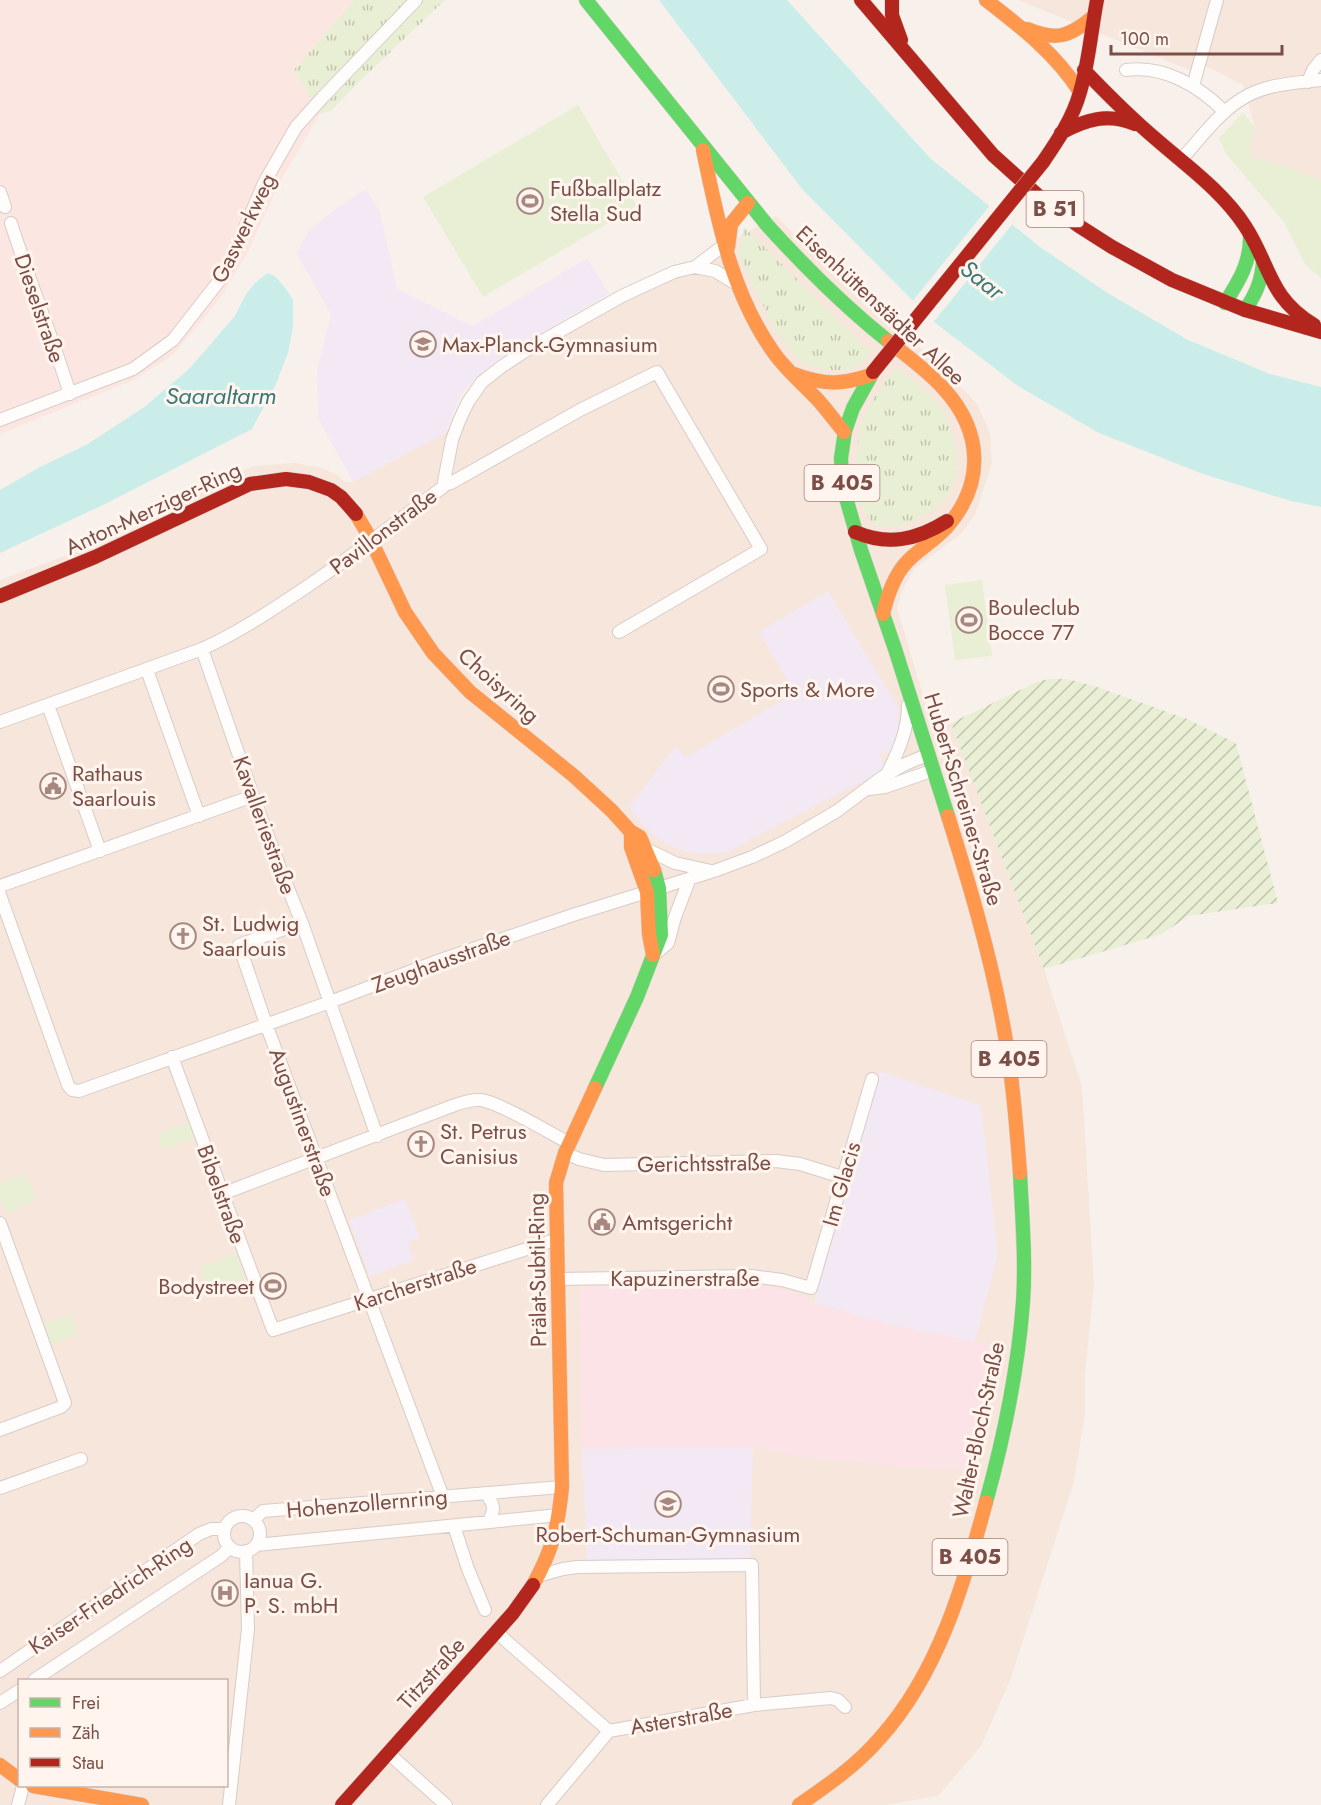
<svg xmlns="http://www.w3.org/2000/svg" width="1321" height="1805" viewBox="0 0 1321 1805" font-family="Jost,sans-serif">
<style>
.residential{fill:#f6e6dc;fill-rule:evenodd}
.commercial{fill:#fce6e1}
.education{fill:#f2e9f4}
.medical{fill:#fbe3e7}
.grass{fill:url(#grass-tufts)}
.park{fill:#e9efd4}
.garden{fill:url(#garden-furrows)}
.water{fill:#caede9}
.pier{fill:#f8f1eb}
.lines{fill:none;stroke-linecap:round;stroke-linejoin:round}
.street-casing{stroke:#d7ccc8;stroke-width:14}
.fast-casing{stroke:#d9cec9;stroke-width:15}
.slow-casing{stroke:#d9cec9;stroke-width:15}
.jam-casing{stroke:#d9cec9;stroke-width:15}
.street{stroke:#fefdfc;stroke-width:12}
.fast{stroke:#63d668;stroke-width:14}
.slow{stroke:#ff974d;stroke-width:14}
.jam{stroke:#b3261e;stroke-width:14}
.jam-bridge-casing{stroke:#dacdc8;stroke-width:15;stroke-linecap:butt}
.jam-bridge{stroke:#b3261e;stroke-width:14}
.labels{text-anchor:middle;stroke-width:6;stroke-linejoin:round;paint-order:stroke}
.shield{fill:#fff5ee;stroke:#a38179;stroke-width:1.5}
.shield-label{font-size:21px;font-weight:bold;fill:#7b4f47}
.poi-label{font-size:22px;fill:#7b4f47;stroke:#fff5ee;text-anchor:start}
.street-label{font-size:22px;fill:#7b4f47;stroke:#fff5ee}
.water-label{font-size:24px;font-style:italic;fill:#367a78;stroke:#fff5ee}
</style>
<defs>
<pattern id="grass-tufts" width="24" height="20" patternUnits="userSpaceOnUse" patternTransform="scale(1.5)"><rect width="24" height="20" fill="#e9efd4"/><path d="M3 7l-1-3M5 7V3M7 7l1-3M15 17l-1-3M17 17v-4M19 17l1-3" fill="none" stroke="#c2c4ae"/></pattern>
<pattern id="garden-furrows" width="10" height="10" patternUnits="userSpaceOnUse" patternTransform="scale(1.5)"><rect width="10" height="10" fill="#e9efd4"/><path d="M-1 1l2-2M0 10L10 0M9 11l2-2" fill="none" stroke="#c2c4ae"/></pattern>
</defs>
<rect width="100%" height="100%" fill="#f8f1eb"/>
<path class="residential" d="M1018,0H1321V181L1286,166L1252,157L1250,146L1255,128L1243,85L1196,61L1192,71Z
M776,216L845,285L938,363L977,404L990,433L992,464L975,514L962,533L914,569L902,591L897,608L934,732L951,723L1044,969L1082,1087L1094,1284L1085,1374V1415L1074,1481L1011,1678L981,1746L938,1796L885,1805H0V580L113,538L150,520L216,483L254,466L295,463L318,467L334,473L346,482H353L445,433L496,372ZM20,1680H226V1786H20Z"/>
<path class="commercial" d="M0,0H354L294,70L320,114L279,184L247,254L219,300L173,355L134,380L0,434Z"/>
<path class="education" d="M366,189L380,212L397,289L473,326L587,258L609,294L492,363L461,394L445,433L353,482L318,418L317,371L331,314L296,253L309,231L334,210Z
M828,591L898,707L899,727L892,753H879L884,767L877,774L754,837L727,853L702,854L689,852L673,847L656,837L641,823L629,807L675,747L686,757L795,693L759,632Z
M880,1071L981,1106L998,1253L975,1342L894,1325L814,1303Z
M405,1199L420,1238L408,1242L414,1260L370,1277L349,1220Z
M753,1447L750,1559L587,1560L582,1449Z"/>
<path class="medical" d="M580,1286H727L770,1287L803,1294L814,1303L894,1325L975,1342L996,1349L969,1468L958,1470L901,1467L796,1456L753,1447L582,1449Z"/>
<path class="grass" d="M354,0H445L361,80L331,111L320,114L294,70Z
M744,227L871,352L862,363L848,370H832L810,367L797,358L779,336L751,282L739,254Z
M896,368C913,380 932,393 943,411C948,419 950,428 953,437C966,482 947,510 904,524C894,527 882,530 873,523C861,513 859,491 858,476C853,429 867,404 896,368Z"/>
<path class="park" d="M578,105L637,206L483,297L423,197Z
M1243,112L1255,128L1250,146L1252,157L1286,166L1321,181V279L1305,264L1284,222L1226,154L1219,138Z
M982,580L992,656L955,660L945,585Z
M189,1122L195,1138L163,1149L157,1134Z
M26,1174L36,1201L6,1213L0,1197V1183Z
M236,1254L245,1278L208,1291L200,1267Z
M71,1315L78,1334L50,1344L44,1325Z"/>
<path class="garden" d="M1050,679H1068L1097,687L1187,719L1236,743L1278,903L1188,916L1162,934L1044,969L951,723L1039,681Z"/>
<path class="water" d="M659,0H787L930,158L1040,247L1106,292L1188,340L1270,374L1321,387V507L1291,501L1203,474L1099,433L1018,386L934,322L802,189Z
M268,273L276,277L286,289L293,300V327L288,353L276,384L252,429L105,504L0,553V490L40,467L86,445L143,408L189,369L235,316L246,294L255,283Z"/>
<path class="pier" d="M991,204L1014,222L932,324L911,303Z"/>
<g class="lines">
<g class="street-casing">
<path id="street" d="M1126,70C1164,65 1199,86 1225,112
M1308,82L1313,70L1321,60
M1193,86L1217,0
M1181,160C1198,141 1218,114 1240,100C1264,84 1294,83 1321,80
M0,192L5,207
M11,223C29,280 52,336 70,394
M695,267L715,271L735,283
M0,420L133,369L173,340L219,281L232,258L264,183L296,127L322,98L416,0
M444,485L451,483L580,410L657,372L761,549L619,632
M202,649L253,796L283,876L302,923L377,1136
M147,670L199,816
M48,705L100,851
M0,722L202,649C238,633 272,610 305,588C352,556 397,522 443,487L452,440L459,421L468,402L482,382L501,367L530,348L622,296L674,272L695,267L724,245
M887,774C898,752 908,731 908,705
M869,789L885,787L934,770
M646,849L675,863L711,871
M0,886L253,796
M0,895L68,1085L72,1090L79,1091L330,1002L435,962L573,915L717,870L752,857L786,841L837,811L881,778L903,765L929,754
M302,923L239,945L266,1024L443,1497
M655,954L668,943L675,917L690,878
M172,1057L273,1330L558,1239
M565,1153L579,1159L604,1165L776,1161L800,1164L842,1177
M222,1194L452,1106C461,1103 471,1099 480,1100C497,1101 550,1133 569,1143
M0,1223L65,1403L61,1407L0,1430
M558,1279L751,1276L782,1280L811,1288L872,1079
M0,1488L81,1459
M485,1493C494,1503 496,1510 488,1522
M224 1534a18 18 0 1 1 36 0a18 18 0 1 1-36 0Z
M253,1520L263,1511L562,1487
M454,1526L468,1569L485,1610
M256,1545L559,1515
M538,1576L563,1569L577,1567L752,1565L754,1705
M496,1632L609,1731
M0,1671L199,1534L211,1529H225
M34,1680L221,1556L230,1547
M0,1703L20,1690
M388,1753L446,1805
M18,1805L23,1786
M229,1805L248,1629L246,1551
M547,1805L609,1731L754,1705L831,1698L838,1700L845,1707"/>
</g>
<g class="fast-casing">
<path id="fast" d="M586,0L767,225C805,267 844,306 888,341
M1225,303C1239,281 1251,262 1250,235
M1245,310C1256,294 1262,280 1263,261
M873,372L853,408L845,431L841,458L842,484L861,550L895,649L948,816
M595,1088L637,997L661,935L659,888L654,870
M986,1502C1004,1437 1018,1370 1023,1302C1026,1260 1022,1216 1020,1173"/>
</g>
<g class="slow-casing">
<path id="slow" d="M986,0C1021,27 1056,54 1080,92
M1027,29C1056,41 1069,37 1093,17
M703,150C718,221 731,293 774,353C786,370 803,384 818,400C827,410 835,421 844,432
M728,247L731,224L748,203
M794,374C824,385 841,385 871,375
M356,514L369,536L405,612L433,653L470,692L574,776L612,811L630,831L640,837L654,870
M883,614C887,597 893,578 905,564C916,551 933,542 946,528C985,484 983,432 944,389C928,371 907,356 888,341
M948,816C969,883 989,950 1002,1019C1012,1070 1016,1121 1020,1173
M631,833V847L647,892L649,934L653,955
M533,1585C553,1549 558,1527 562,1487L556,1183L565,1153L595,1088
M0,1765L20,1780
M33,1786L142,1805
M799,1805C828,1785 857,1765 880,1738C938,1674 964,1584 986,1502"/>
</g>
<g class="jam-casing">
<path id="jam" d="M861,0L993,155L1043,200L1079,226L1112,247L1172,280L1245,310L1321,332
M892,0V15L901,40
M1084,70C1107,94 1131,118 1157,140C1187,166 1223,192 1245,226C1271,266 1268,297 1314,325
M1061,133C1086,119 1108,113 1135,124
M1043,162C1058,140 1073,118 1080,92C1089,62 1091,31 1097,0
M855,532C888,546 917,540 947,521
M0,596L95,557L250,484L286,479L309,482L331,490L341,497L356,514
M342,1805L513,1613L533,1585"/>
</g>
<use href="#street" class="street"/>
<use href="#fast" class="fast"/>
<use href="#slow" class="slow"/>
<use href="#jam" class="jam"/>
<g class="jam-bridge-casing">
<path id="jam-bridge" d="M873,372L1043,162"/>
</g>
<use href="#jam-bridge" class="jam-bridge"/>
</g>
<defs>
<g id="stadium-ring" transform="scale(1.35)"><circle r="9.5" fill="#fff5ee" stroke="#a78880" stroke-width="1.5"/><path d="M0-5a6.5 5 0 1 0 0 10a6.5 5 0 1 0 0-10ZM-3.5-1.8h7v3.6h-7Z" fill="#a78880"/></g>
<g id="school-ring" transform="scale(1.35)"><circle r="9.5" fill="#fff5ee" stroke="#a78880" stroke-width="1.5"/><path d="M0-5L7-2L0 1L-7-2ZM-4 1L0 2.5L4 1V4Q0 6-4 4Z" fill="#a78880"/></g>
<g id="civic-ring" transform="scale(1.35)"><circle r="9.5" fill="#fff5ee" stroke="#a78880" stroke-width="1.5"/><path d="M-.6-6.5H3V-4.5H.6V-3L4-1V1h2V6H-6V1h2V-1L-.6-3ZM-1.2 2.5V6h2.4V2.5Z" fill="#a78880"/></g>
<g id="church-ring" transform="scale(1.35)"><circle r="9.5" fill="#fff5ee" stroke="#a78880" stroke-width="1.5"/><path d="M-1.2-6h2.4v3.5h3.3v2.4h-3.3V6h-2.4V-.1h-3.3v-2.4h3.3Z" fill="#a78880"/></g>
<g id="hospital-ring" transform="scale(1.35)"><circle r="9.5" fill="#fff5ee" stroke="#a78880" stroke-width="1.5"/><path d="M-5-5h3v3.5h4V-5h3V5h-3V1.5h-4V5h-3Z" fill="#a78880"/></g>
</defs>
<g fill-rule="evenodd">
<use href="#stadium-ring" x="530" y="201"/>
<use href="#school-ring" x="423" y="344"/>
<use href="#stadium-ring" x="969" y="620"/>
<use href="#stadium-ring" x="721" y="689"/>
<use href="#civic-ring" x="53" y="786"/>
<use href="#church-ring" x="183" y="936"/>
<use href="#church-ring" x="421" y="1144"/>
<use href="#civic-ring" x="602" y="1222"/>
<use href="#stadium-ring" x="273" y="1286"/>
<use href="#school-ring" x="668" y="1504"/>
<use href="#hospital-ring" x="225" y="1593"/>
</g>
<g class="labels">
<g class="shield">
<rect x="1026.5" y="191" width="57" height="36" rx="4.5"/>
<rect x="804.5" y="465" width="75" height="36" rx="4.5"/>
<rect x="971.5" y="1041" width="75" height="36" rx="4.5"/>
<rect x="932.5" y="1539" width="75" height="36" rx="4.5"/>
</g>
<g class="shield-label">
<text x="1055" y="216">B 51</text>
<text x="842" y="490">B 405</text>
<text x="1009" y="1066">B 405</text>
<text x="970" y="1564">B 405</text>
</g>
<g class="poi-label">
<text x="550" y="196">Fußballplatz<tspan x="550" dy="25">Stella Sud</tspan></text>
<text x="442" y="352">Max-Planck-Gymnasium</text>
<text x="988" y="615">Bouleclub<tspan x="988" dy="25">Bocce 77</tspan></text>
<text x="740" y="697">Sports &amp; More</text>
<text x="72" y="781">Rathaus<tspan x="72" dy="25">Saarlouis</tspan></text>
<text x="202" y="931">St. Ludwig<tspan x="202" dy="25">Saarlouis</tspan></text>
<text x="440" y="1139">St. Petrus<tspan x="440" dy="25">Canisius</tspan></text>
<text x="622" y="1230">Amtsgericht</text>
<text x="254" y="1294" text-anchor="end">Bodystreet</text>
<text x="668" y="1542" text-anchor="middle">Robert-Schuman-Gymnasium</text>
<text x="244" y="1588">Ianua G.<tspan x="244" dy="25">P. S. mbH</tspan></text>
</g>
<g class="street-label">
<text transform="translate(243 228) rotate(-64)" y="8">Gaswerkweg</text>
<text transform="translate(881 305) rotate(43)" y="8">Eisenhüttenstädter Allee</text>
<text transform="translate(40 308) rotate(71)" y="8">Dieselstraße</text>
<text transform="translate(153 508) rotate(-25)" y="8">Anton-Merziger-Ring</text>
<text transform="translate(383 531) rotate(-37)" y="8">Pavillonstraße</text>
<text transform="translate(499 685) rotate(42)" y="8">Choisyring</text>
<text transform="translate(964 799) rotate(73)" y="8">Hubert-Schreiner-Straße</text>
<text transform="translate(265 825) rotate(70)" y="8">Kavalleriestraße</text>
<text transform="translate(441 961) rotate(-20)" y="8">Zeughausstraße</text>
<text transform="translate(303 1122) rotate(70)" y="8">Augustinerstraße</text>
<text transform="translate(704 1163) rotate(-1)" y="8">Gerichtsstraße</text>
<text transform="translate(841 1184) rotate(-74)" y="8">Im Glacis</text>
<text transform="translate(222 1194) rotate(70)" y="8">Bibelstraße</text>
<text transform="translate(537 1270) rotate(-91)" y="8">Prälat-Subtil-Ring</text>
<text x="685" y="1286">Kapuzinerstraße</text>
<text transform="translate(415 1284) rotate(-18)" y="8">Karcherstraße</text>
<text transform="translate(978 1430) rotate(-78)" y="8">Walter-Bloch-Straße</text>
<text transform="translate(367 1503) rotate(-5)" y="8">Hohenzollernring</text>
<text transform="translate(110 1595) rotate(-34)" y="8">Kaiser-Friedrich-Ring</text>
<text transform="translate(431 1673) rotate(-48)" y="8">Titzstraße</text>
<text transform="translate(681 1718) rotate(-10)" y="8">Asterstraße</text>
</g>
<g class="water-label">
<text transform="translate(982 280) rotate(38)" y="8">Saar</text>
<text x="221" y="404">Saaraltarm</text>
</g>
</g>
<rect x="18" y="1679" width="210" height="108" fill="#fff5ee" stroke="#cab3ab" stroke-width="1.5"/>
<rect x="30" y="1698" width="30" height="9" fill="#63d668" stroke="#cab3ab" stroke-width="1.5"/>
<text x="72" y="1709" font-size="18" fill="#7b4f47">Frei</text>
<rect x="30" y="1728" width="30" height="9" fill="#ff974d" stroke="#cab3ab" stroke-width="1.5"/>
<text x="72" y="1739" font-size="18" fill="#7b4f47">Zäh</text>
<rect x="30" y="1758" width="30" height="9" fill="#b3261e" stroke="#cab3ab" stroke-width="1.5"/>
<text x="72" y="1769" font-size="18" fill="#7b4f47">Stau</text>
<path d="M1111 45v9h171v-9" fill="none" stroke="#7b4f47" stroke-width="3"/>
<text x="1120" y="45" font-size="18" fill="#7b4f47" stroke="#fff5ee" stroke-width="4.5" paint-order="stroke">100 m</text>
</svg>
